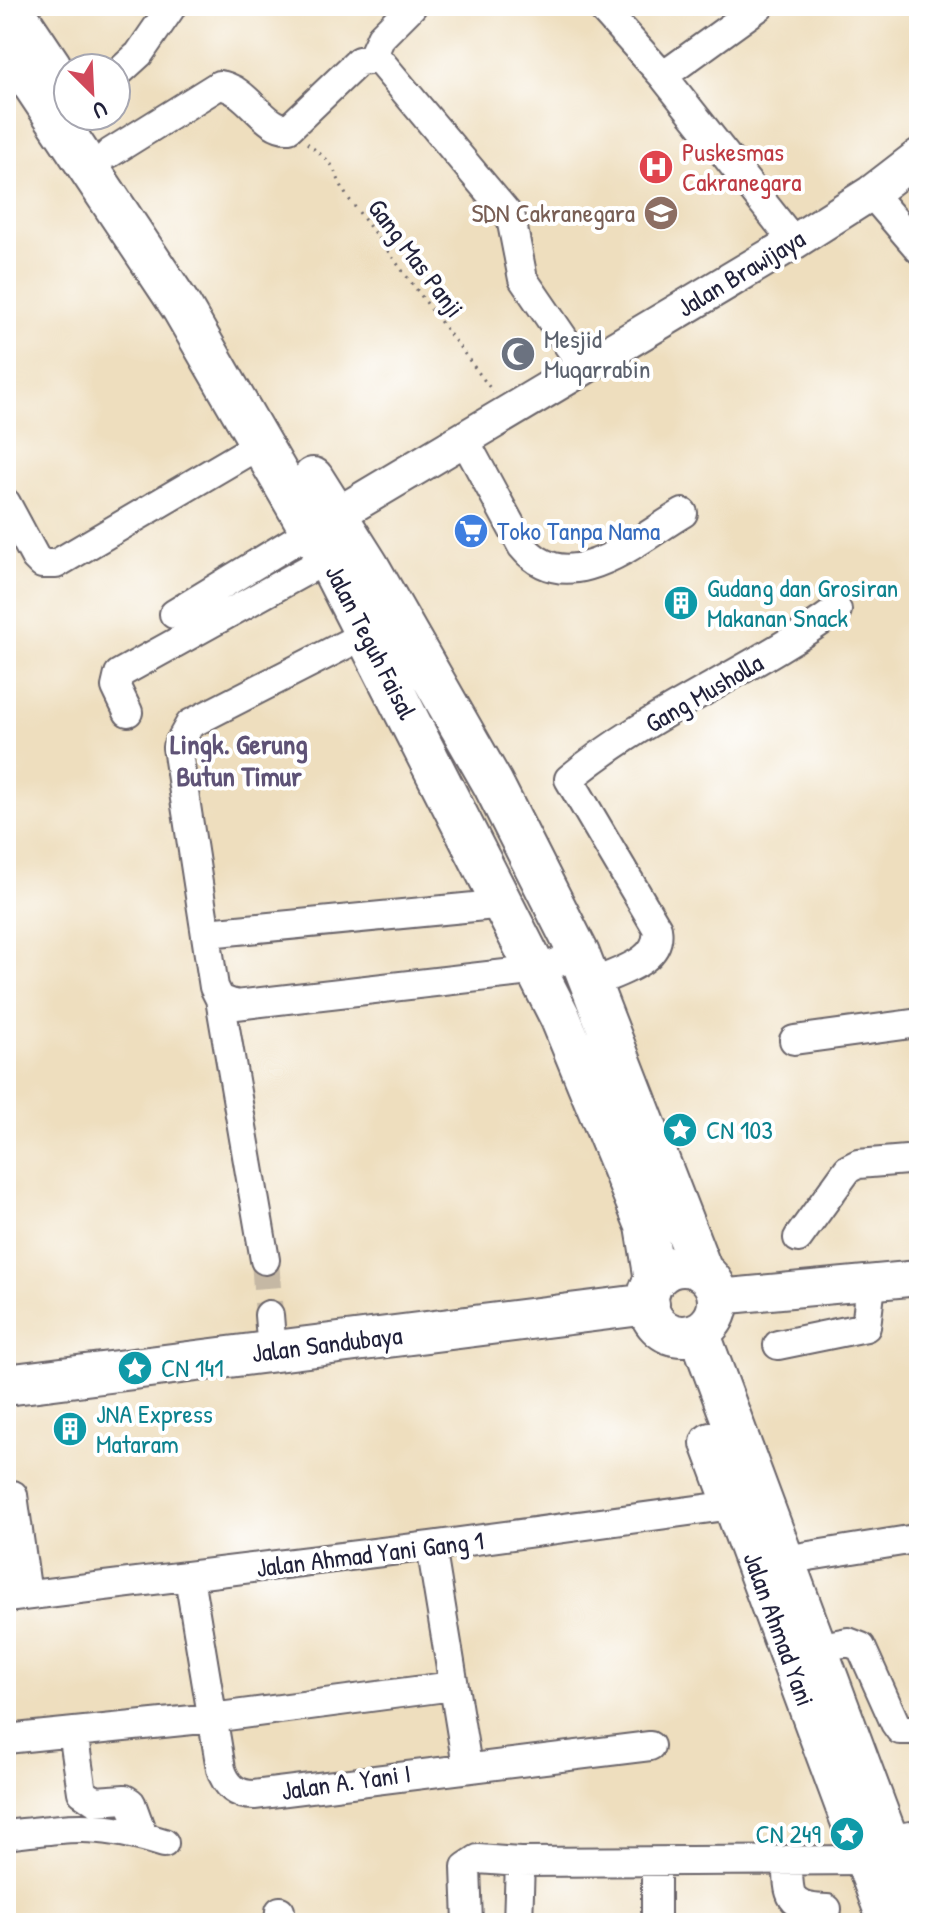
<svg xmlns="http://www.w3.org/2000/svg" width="925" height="1929" viewBox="0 0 925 1929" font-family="'Patrick Hand',sans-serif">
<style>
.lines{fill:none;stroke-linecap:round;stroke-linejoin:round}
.minor-tunnel{stroke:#c5b8a4;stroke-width:28;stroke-dasharray:28 14;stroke-linecap:butt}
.minor-casing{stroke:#696469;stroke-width:32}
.major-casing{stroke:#696469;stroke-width:38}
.highway-casing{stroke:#696469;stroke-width:44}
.path{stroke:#696469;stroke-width:3;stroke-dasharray:2 6;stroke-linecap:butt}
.minor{stroke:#fff;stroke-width:28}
.major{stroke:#fff;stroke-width:34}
.highway{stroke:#fff;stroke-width:40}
.labels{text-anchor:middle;stroke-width:8;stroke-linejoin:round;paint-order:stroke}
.health-label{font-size:26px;fill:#be3a42;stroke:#fff;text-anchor:start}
.education-label{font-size:26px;fill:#785e54;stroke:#fff;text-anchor:end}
.street-label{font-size:26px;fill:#22223b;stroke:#fff}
.worship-label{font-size:26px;fill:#5b616d;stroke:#fff;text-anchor:start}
.shop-label{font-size:26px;fill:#366cbe;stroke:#fff;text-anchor:start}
.culture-label{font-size:26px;fill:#0d838f;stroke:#fff;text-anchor:start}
.neighbourhood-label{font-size:28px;font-weight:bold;fill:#5f5376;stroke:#fff}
</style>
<rect width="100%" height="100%" fill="#fff"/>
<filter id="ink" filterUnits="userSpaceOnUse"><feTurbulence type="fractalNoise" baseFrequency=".0125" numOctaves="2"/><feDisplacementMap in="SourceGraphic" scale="16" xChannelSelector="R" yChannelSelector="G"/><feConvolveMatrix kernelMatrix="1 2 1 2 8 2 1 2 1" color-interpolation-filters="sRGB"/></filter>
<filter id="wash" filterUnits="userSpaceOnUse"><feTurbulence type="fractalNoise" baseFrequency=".006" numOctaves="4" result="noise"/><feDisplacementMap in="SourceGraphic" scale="32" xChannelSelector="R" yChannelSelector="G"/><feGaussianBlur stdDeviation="1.8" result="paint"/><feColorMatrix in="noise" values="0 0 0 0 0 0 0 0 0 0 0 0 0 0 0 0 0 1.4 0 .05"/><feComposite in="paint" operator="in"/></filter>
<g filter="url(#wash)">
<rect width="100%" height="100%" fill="#eedebe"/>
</g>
<g filter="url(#ink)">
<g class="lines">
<path class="minor-tunnel" d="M265,1260L269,1315"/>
<g class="minor-casing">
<path id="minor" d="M600,6L663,76L794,242
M372,57L381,37L412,6
M116,75L139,54L170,9
M663,76L760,6
M110,153L219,85C248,88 264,130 289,128L359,61L378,59L511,218L523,279L584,368
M871,193L919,249
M464,439L522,546C568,602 637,540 683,513
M6,503L35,557L42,564H56L262,443
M174,614L312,530
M128,712L116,687L119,674L327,559
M207,933L505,904
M591,984C616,972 663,962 657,928L569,779C646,714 753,671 837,610
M220,999L236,1005L539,970L579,954
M794,1040L919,1023
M798,1238L848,1169L858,1164L919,1159
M265,1260L220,999L214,987L177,747L190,724L366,634
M269,1315L272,1351
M778,1345L866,1327L871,1284
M13,1495L27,1595
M431,1546L467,1766
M784,1560L915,1539
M189,1577L221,1769C226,1786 237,1795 254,1795L650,1746
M6,1598L431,1546L733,1505
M817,1648L848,1642L861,1647L895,1723L900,1730H919
M73,1732L82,1792L95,1801L125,1799L131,1803L143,1836
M6,1739L212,1718L453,1686
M6,1835C72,1827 99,1822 164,1843
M888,1839L919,1835
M788,1860C788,1895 787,1908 827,1909
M279,1923L280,1911
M468,1923L466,1867L478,1859L520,1862L865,1860
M518,1923L520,1862
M656,1923V1862"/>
</g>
<g class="major-casing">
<path id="major" d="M313,529L794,242L871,193L919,156
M718,1297L919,1278"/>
</g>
<g class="highway-casing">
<path id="highway" d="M11,6L51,66
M6,44L182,308L327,559L560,1017L646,1226L655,1280
M313,478L368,565L493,784L579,954L702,1271
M648 1301a35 35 0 1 1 70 0a35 35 0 1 1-70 0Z
M699,1332L919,1923
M6,1385L649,1304
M711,1443L889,1923"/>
</g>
<path class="path" d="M307,143L330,162L346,195L493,392"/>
<use href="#minor" class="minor"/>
<use href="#major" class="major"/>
<use href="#highway" class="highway"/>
</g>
</g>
<defs>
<g id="hospital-disc" transform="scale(1.8)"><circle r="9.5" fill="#e0444e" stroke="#fff"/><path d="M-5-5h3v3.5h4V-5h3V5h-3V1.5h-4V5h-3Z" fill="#fff"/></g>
<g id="school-disc" transform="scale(1.8)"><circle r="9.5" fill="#8d6e63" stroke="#fff"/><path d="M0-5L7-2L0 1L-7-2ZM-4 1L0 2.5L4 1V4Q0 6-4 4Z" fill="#fff"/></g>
<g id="mosque-disc" transform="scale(1.8)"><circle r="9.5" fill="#6b7280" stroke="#fff"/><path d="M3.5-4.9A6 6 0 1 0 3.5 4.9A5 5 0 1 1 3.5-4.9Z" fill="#fff"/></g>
<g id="supermarket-disc" transform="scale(1.8)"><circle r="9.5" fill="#3f7fe0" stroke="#fff"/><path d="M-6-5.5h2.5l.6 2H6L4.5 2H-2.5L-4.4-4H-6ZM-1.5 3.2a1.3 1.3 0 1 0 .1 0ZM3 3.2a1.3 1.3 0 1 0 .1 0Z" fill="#fff"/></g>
<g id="building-disc" transform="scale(1.8)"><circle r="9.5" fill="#0f9aa8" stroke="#fff"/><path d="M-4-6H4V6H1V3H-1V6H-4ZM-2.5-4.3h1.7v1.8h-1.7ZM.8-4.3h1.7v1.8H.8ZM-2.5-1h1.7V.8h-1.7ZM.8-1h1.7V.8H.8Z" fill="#fff"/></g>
<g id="sight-disc" transform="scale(1.8)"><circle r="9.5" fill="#0f9aa8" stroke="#fff"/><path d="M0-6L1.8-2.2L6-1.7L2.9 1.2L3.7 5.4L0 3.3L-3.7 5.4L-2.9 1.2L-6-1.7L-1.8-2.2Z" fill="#fff"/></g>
</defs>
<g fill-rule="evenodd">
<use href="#hospital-disc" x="656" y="167"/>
<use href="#school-disc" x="661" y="213"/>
<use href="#mosque-disc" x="518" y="354"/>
<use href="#supermarket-disc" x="471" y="531"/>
<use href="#building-disc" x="681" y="603"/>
<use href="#sight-disc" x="680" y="1130"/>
<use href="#sight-disc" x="135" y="1368"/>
<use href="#building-disc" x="70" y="1429"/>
<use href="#sight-disc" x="847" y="1834"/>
</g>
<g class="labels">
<g class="health-label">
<text x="682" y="161">Puskesmas<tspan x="682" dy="30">Cakranegara</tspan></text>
</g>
<g class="education-label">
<text x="635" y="222">SDN Cakranegara</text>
</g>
<g class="street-label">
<text transform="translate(416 258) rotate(53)" y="9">Gang Mas Panji</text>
<text transform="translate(741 273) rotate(-31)" y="9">Jalan Brawijaya</text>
<text transform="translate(371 642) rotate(63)" y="9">Jalan Teguh Faisal</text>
<text transform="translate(704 693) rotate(-30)" y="9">Gang Musholla</text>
<text transform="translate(327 1344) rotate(-7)" y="9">Jalan Sandubaya</text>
<text transform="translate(370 1554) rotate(-7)" y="9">Jalan Ahmad Yani Gang 1</text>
<text transform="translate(779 1629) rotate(70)" y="9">Jalan Ahmad Yani</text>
<text transform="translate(346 1782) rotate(-8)" y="9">Jalan A. Yani I</text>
</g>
<g class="worship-label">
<text x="544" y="348">Mesjid<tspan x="544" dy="30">Muqarrabin</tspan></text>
</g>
<g class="shop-label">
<text x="497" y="540">Toko Tanpa Nama</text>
</g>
<g class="culture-label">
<text x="707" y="597">Gudang dan Grosiran<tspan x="707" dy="30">Makanan Snack</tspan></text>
<text x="706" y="1139">CN 103</text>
<text x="161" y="1377">CN 141</text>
<text x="96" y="1423">JNA Express<tspan x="96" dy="30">Mataram</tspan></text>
<text x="821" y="1843" text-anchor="end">CN 249</text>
</g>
<g class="neighbourhood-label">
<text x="239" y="754">Lingk. Gerung<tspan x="239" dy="32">Butun Timur</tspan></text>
</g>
</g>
<rect width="925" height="1929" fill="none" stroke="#fff" stroke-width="32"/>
<g transform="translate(92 92) rotate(156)"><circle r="38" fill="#ffffff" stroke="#a7a7b1" stroke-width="2"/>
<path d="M0-6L14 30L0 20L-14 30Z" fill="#d1495b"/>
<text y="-12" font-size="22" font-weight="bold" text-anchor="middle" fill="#22223b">U</text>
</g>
</svg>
